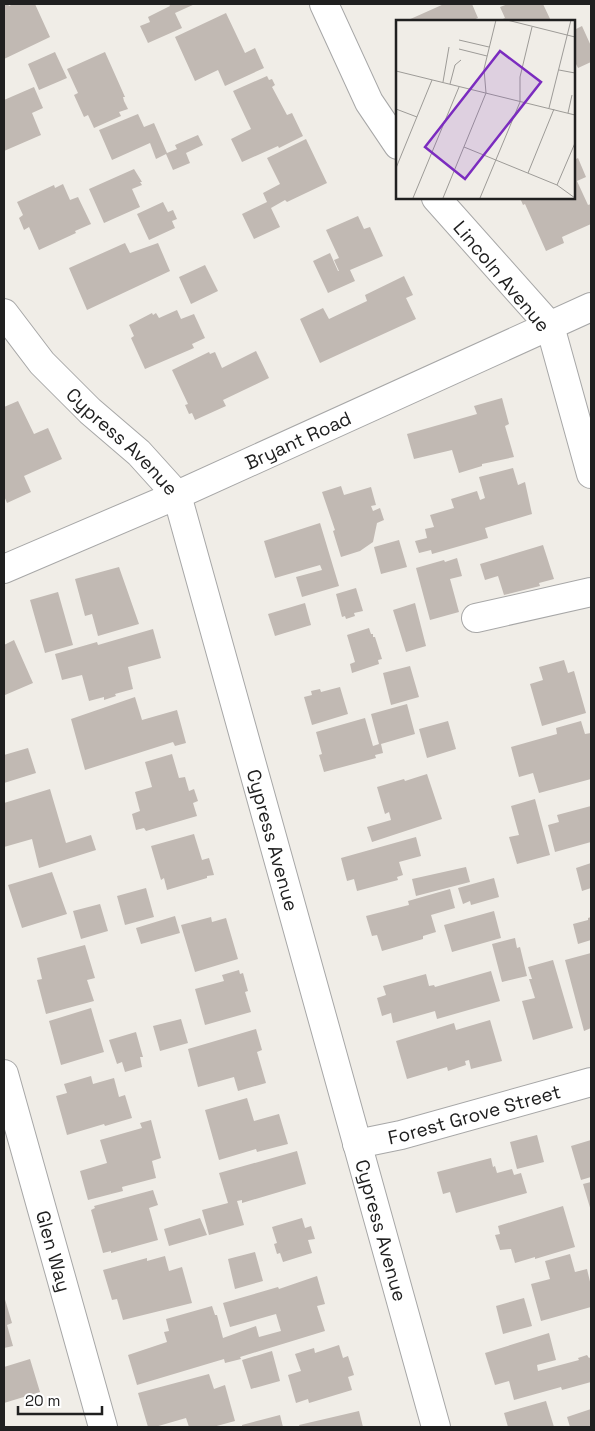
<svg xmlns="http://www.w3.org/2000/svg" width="595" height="1431" viewBox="0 0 595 1431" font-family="'Space Grotesk',sans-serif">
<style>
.building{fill:#c1b9b3}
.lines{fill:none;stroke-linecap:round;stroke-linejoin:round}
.minor-casing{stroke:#a7a7a7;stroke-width:30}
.minor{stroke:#fff;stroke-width:28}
.labels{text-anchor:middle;stroke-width:4;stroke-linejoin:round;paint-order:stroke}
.street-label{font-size:19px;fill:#202020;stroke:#fff}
.inset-road{fill:none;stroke:#9d9b97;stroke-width:1}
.view{fill:#7b2cbf;fill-opacity:0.15;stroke:#7b2cbf;stroke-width:2.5}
.inset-edge{fill:none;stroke:#202020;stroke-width:2.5}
</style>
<rect width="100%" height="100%" fill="#f0ede7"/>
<path class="building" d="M4,4H8L9,6L13,4H35L50,37L4,59Z
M169,4H195L175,13L182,28L148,43L140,26L150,22L148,17L170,6Z
M444,4H472L478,18L471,21H406Z
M508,4H543L551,21H498L505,18L500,7Z
M226,13L245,53L255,48L264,68L225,86L218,70L195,81L175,37Z
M582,26L591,46V62L578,68L574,60V30Z
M55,52L67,78L39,90L28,64Z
M105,52L125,97H123L124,101L128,109L119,112L121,116L94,128L88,115L84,117L74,95L78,93L67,69Z
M267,76L269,80L272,79L275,85L272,87L287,115L292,113L303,136L279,148L278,146L242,162L231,139L251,129L233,91Z
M34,87L43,108L32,113L41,135L4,151V100Z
M138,114L144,127L154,123L167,153L177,149L175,145L198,135L203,145L186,153L190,163L173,170L166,154L156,159L150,143L112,160L99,130Z
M306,139L327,183L287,202L285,200L271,208L280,227L254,239L242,214L267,202L263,193L280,184L267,158Z
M578,158L586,177L577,181L588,205L591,204V224L562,237L564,243L546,251L525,204L523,205L520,198H574V160Z
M134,169L142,182H140L142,185L132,189L140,207L104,223L89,189Z
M63,184L70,200L78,197L91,224L75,231L76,233L39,250L29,227L24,230L19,218L23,215L17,202L54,185L55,188Z
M163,202L168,212L173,210L177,219L172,221L175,228L149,240L137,214Z
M358,216L364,229L370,227L383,256L350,270L355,281L328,293L313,261L330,253L338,271H339L334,260L339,258L326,230Z
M125,243L130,253L158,243L170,271L87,310L69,268Z
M205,265L218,291L191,304L179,277Z
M404,276L413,295L406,298L416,319L320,363L300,319L323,308L329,319L367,301L365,295Z
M177,310L181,319L194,314L205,338L192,344L194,348L145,369L131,338L134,336L129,325L152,313L153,315L156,313L159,318Z
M256,351L269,378L223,400L226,406L195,420L192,413L189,414L185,405L188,404L172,370L209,352L210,354L215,352L222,368Z
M502,398L509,424L505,426L514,457L482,464V466L459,473L452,450L414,459L407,434L477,414L474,406Z
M18,401L34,434L48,428L62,459L24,476L31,492L7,503L4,496V407Z
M513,468L518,485L525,482L532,514L485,528L488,538L432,554L431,550L419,553L415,541L427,538L425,529L434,527L430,515L454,508L451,499L477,491L480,500L485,498L479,477Z
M341,486L344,495L371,487L376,505L371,506L373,511L380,508L384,520L377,523L373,542L360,551L341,557L333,531L335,530L322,492Z
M320,523L339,586L302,597L296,577L322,570L320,565L275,578L264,541Z
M399,540L407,567L381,574L374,547Z
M543,545L554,579L539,583L540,586L504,595L498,576L485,580L480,564Z
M457,558L462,576L450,579L459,612L430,620L416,568L444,560L445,562Z
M119,567L139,624L98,636L92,614L85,616L75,579Z
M356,588L363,611L354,613L355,616L346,619L345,616L342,617L336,594Z
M58,592L73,645L45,653L30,600Z
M305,603L311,625L275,636L268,614Z
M415,603L426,646L406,652L393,610Z
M369,628L371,634H373V637H375L382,659L378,660L379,664L352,673L350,664L355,662L347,635Z
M153,629L161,658L128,667L133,689L115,694L116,696L104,700V697L89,701L82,675L62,680L55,654L97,642L98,645Z
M14,640L33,683L5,695L4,692V645Z
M564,660L568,673L574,671L586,713L542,726L530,684L543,680L539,667Z
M410,666L419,697L391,705L383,673Z
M340,687L348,714L312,725L304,697L312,695L311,691L320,689L321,692Z
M135,697L142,720L177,710L186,743L175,746L173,742L85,770L71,719Z
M407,704L415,734L381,744L383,753L375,755L376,758L324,772L319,755L322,754L316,732L365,718L373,746L379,744L371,714Z
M448,721L456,749L427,758L419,729Z
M581,721L585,734L591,733V779L539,793L533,773L519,777L511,747L557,734L556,728Z
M28,748L36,773L4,783V755Z
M172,754L179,778L185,777L189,791L194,789L198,801L193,803L197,816L146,831L144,828L136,830L132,814L140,811L135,792L152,787L145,762Z
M427,774L442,819L372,842L367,827L391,820L389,812L385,814L377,787L404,779L405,781Z
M50,789L66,843L91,835L96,850L39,868L32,839L4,847V803Z
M535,799L550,855L517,864L509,837L519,835L511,806Z
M591,806V842L555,852L548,825L559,822L557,815Z
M194,834L202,860L209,858L214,875L207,876V878L167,890L164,878L161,880L151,846Z
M416,837L421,856L399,862L403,875L397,877L398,880L357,891L354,879L347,881L341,858Z
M591,863V888L582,891L576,868Z
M466,867L470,882L416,896L412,879Z
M52,872L67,914L22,928L8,885Z
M494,878L499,897L471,905L470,901L463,904L458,888Z
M146,888L154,917L125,925L117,896Z
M450,889L455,908L431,915L436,932L423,936V939L382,951L377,935L372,936L366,916L409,905L408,901Z
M100,904L108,931L81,939L73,911Z
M494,911L501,938L452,952L444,925Z
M175,916L180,933L141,944L136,928Z
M211,917L212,922L226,918L238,959L195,972L181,925Z
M591,917V940L578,944L573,924L588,920V918Z
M515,938L517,948L520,947L527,976L502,982L492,944Z
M85,945L95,978L87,980L94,1001L46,1014L37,980L42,979L37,958Z
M591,953V1028L584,1031L565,960Z
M553,960L573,1028L533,1040L522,1001L535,998L529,979H532L528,967Z
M239,970L240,974L243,973L248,991L245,992L251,1012L205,1025L195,989L224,981L222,975Z
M491,971L500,1001L437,1019L435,1011L393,1023L391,1013L382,1016L377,998L386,995L383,986L426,974L429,986L434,985L435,987Z
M91,1008L104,1052L61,1065L49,1021Z
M181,1019L188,1043L160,1051L153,1026Z
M490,1020L502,1061L471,1069L469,1060L465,1061L466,1065L448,1071L447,1067L407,1079L396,1041L454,1023L456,1030Z
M256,1029L262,1050L257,1052L266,1083L238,1091L234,1077L198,1087L188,1049Z
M136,1032L143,1057H140L142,1067L125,1072L122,1062L117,1064L109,1040Z
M91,1076L93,1084L114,1078L119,1097L125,1095L132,1118L105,1126L104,1124L67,1135L56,1096L67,1093L64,1084Z
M247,1098L254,1121L279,1114L288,1144L257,1152L256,1149L219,1160L205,1110Z
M151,1120L161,1158L152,1161L156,1178L122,1187L123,1191L88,1200L80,1171L107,1163L100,1140L142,1128L140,1123Z
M537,1135L544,1162L517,1169L510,1142Z
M591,1140V1177L581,1180L571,1146Z
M297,1151L306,1184L242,1203V1200L237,1201L244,1225L209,1235L202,1210L228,1203L219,1173Z
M491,1158L493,1167L495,1166L497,1173L512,1169L514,1175L521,1173L527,1193L456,1213L450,1192L443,1194L437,1172Z
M591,1182V1211L583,1184Z
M153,1190L158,1205L149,1208L158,1240L111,1253V1251L103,1253L91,1210L95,1208L94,1206Z
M563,1206L575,1247L535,1259V1257L515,1263L511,1249L500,1250L495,1235L500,1234L498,1226Z
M200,1218L207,1235L169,1246L164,1229Z
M302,1218L305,1228L311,1226L315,1239L308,1240L312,1253L283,1262L280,1253L277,1254L274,1244L277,1243L272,1227Z
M255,1252L263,1281L235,1289L228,1259Z
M570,1254L575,1272L587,1269L591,1286V1307L541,1321L531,1284L550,1279L545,1261Z
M165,1256L169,1271L182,1267L192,1303L123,1320L117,1299L112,1300L103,1270L147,1258V1261Z
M317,1276L325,1304L317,1306L325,1331L240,1357L241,1359L225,1363L224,1359L137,1385L128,1355L167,1342L164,1332L169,1331L166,1319L212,1306L215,1315H217L223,1338L256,1326L259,1337L281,1331L276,1314L230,1327L223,1303L278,1287L279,1289Z
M4,1296L12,1323L7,1325L13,1346L4,1348Z
M524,1298L532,1326L503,1334L496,1306Z
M549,1333L556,1360L537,1365L538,1371L579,1360L578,1358L587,1355L589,1358L591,1357V1382L562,1390L561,1387L514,1400L509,1381L495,1385L485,1353Z
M339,1345L343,1358L348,1356L354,1375L348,1377L352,1390L309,1403L308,1399L296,1403L288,1375L301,1371L295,1354L314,1348L315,1353Z
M272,1351L280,1381L251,1389L242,1360Z
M30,1359L40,1392L4,1403V1367Z
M209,1374L214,1389L225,1385L235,1421L213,1427H189L186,1418L155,1427H148L138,1393Z
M546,1401L554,1427H508L504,1413Z
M591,1409V1427H570L567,1417Z
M359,1411L363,1427H300L299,1425Z
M280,1415L283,1427H242V1425Z"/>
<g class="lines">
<g class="minor-casing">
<g id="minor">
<path d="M324,4L369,102L398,145"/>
<path d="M436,198L550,326L591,474"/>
<path id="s1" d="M4,313L42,363L90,411L139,453L177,495L436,1427"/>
<path id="s2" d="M4,569L177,495L591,307"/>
<path d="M476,618L591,592"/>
<path id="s3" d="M4,1074L103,1427"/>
<path id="s4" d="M357,1144L401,1135L591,1082"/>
</g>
</g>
<use href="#minor" class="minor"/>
</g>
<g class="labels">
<g class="street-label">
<text transform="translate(502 276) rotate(50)" y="7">Lincoln Avenue</text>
<text dy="7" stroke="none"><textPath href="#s2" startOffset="321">Bryant Road</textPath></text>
<text dy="7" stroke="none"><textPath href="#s1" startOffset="175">Cypress Avenue</textPath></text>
<text dy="7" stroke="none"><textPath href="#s1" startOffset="610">Cypress Avenue</textPath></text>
<text dy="7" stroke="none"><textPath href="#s4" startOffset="121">Forest Grove Street</textPath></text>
<text dy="7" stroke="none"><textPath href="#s1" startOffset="1015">Cypress Avenue</textPath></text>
<text dy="7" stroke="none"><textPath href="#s3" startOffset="184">Glen Way</textPath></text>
</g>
</g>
<g transform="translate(396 20)">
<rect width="179" height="179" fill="#f0ede7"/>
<path class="inset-road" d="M111,0L179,17M63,20L93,27M63,29L91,36M163,50L179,53M0,51L179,95M47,62L53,27M54,64L59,45L65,40M153,88L175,0M0,89L21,97M172,93L176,75M68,127L161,165L179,178M0,148L36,60M132,153L158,89M161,165L179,123M17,178L63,67M47,178L90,73L88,49L100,0M84,178L124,82V57L136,7"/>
<path class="view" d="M104,31L145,62L69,159L29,127Z"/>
<rect width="179" height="179" class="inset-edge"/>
</g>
<rect width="595" height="1431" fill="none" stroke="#202020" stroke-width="10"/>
<path d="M18 1406v8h84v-8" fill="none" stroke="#202020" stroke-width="2.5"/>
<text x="25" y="1406" font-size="15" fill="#202020" stroke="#ffffff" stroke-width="4" paint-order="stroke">20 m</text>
</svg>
